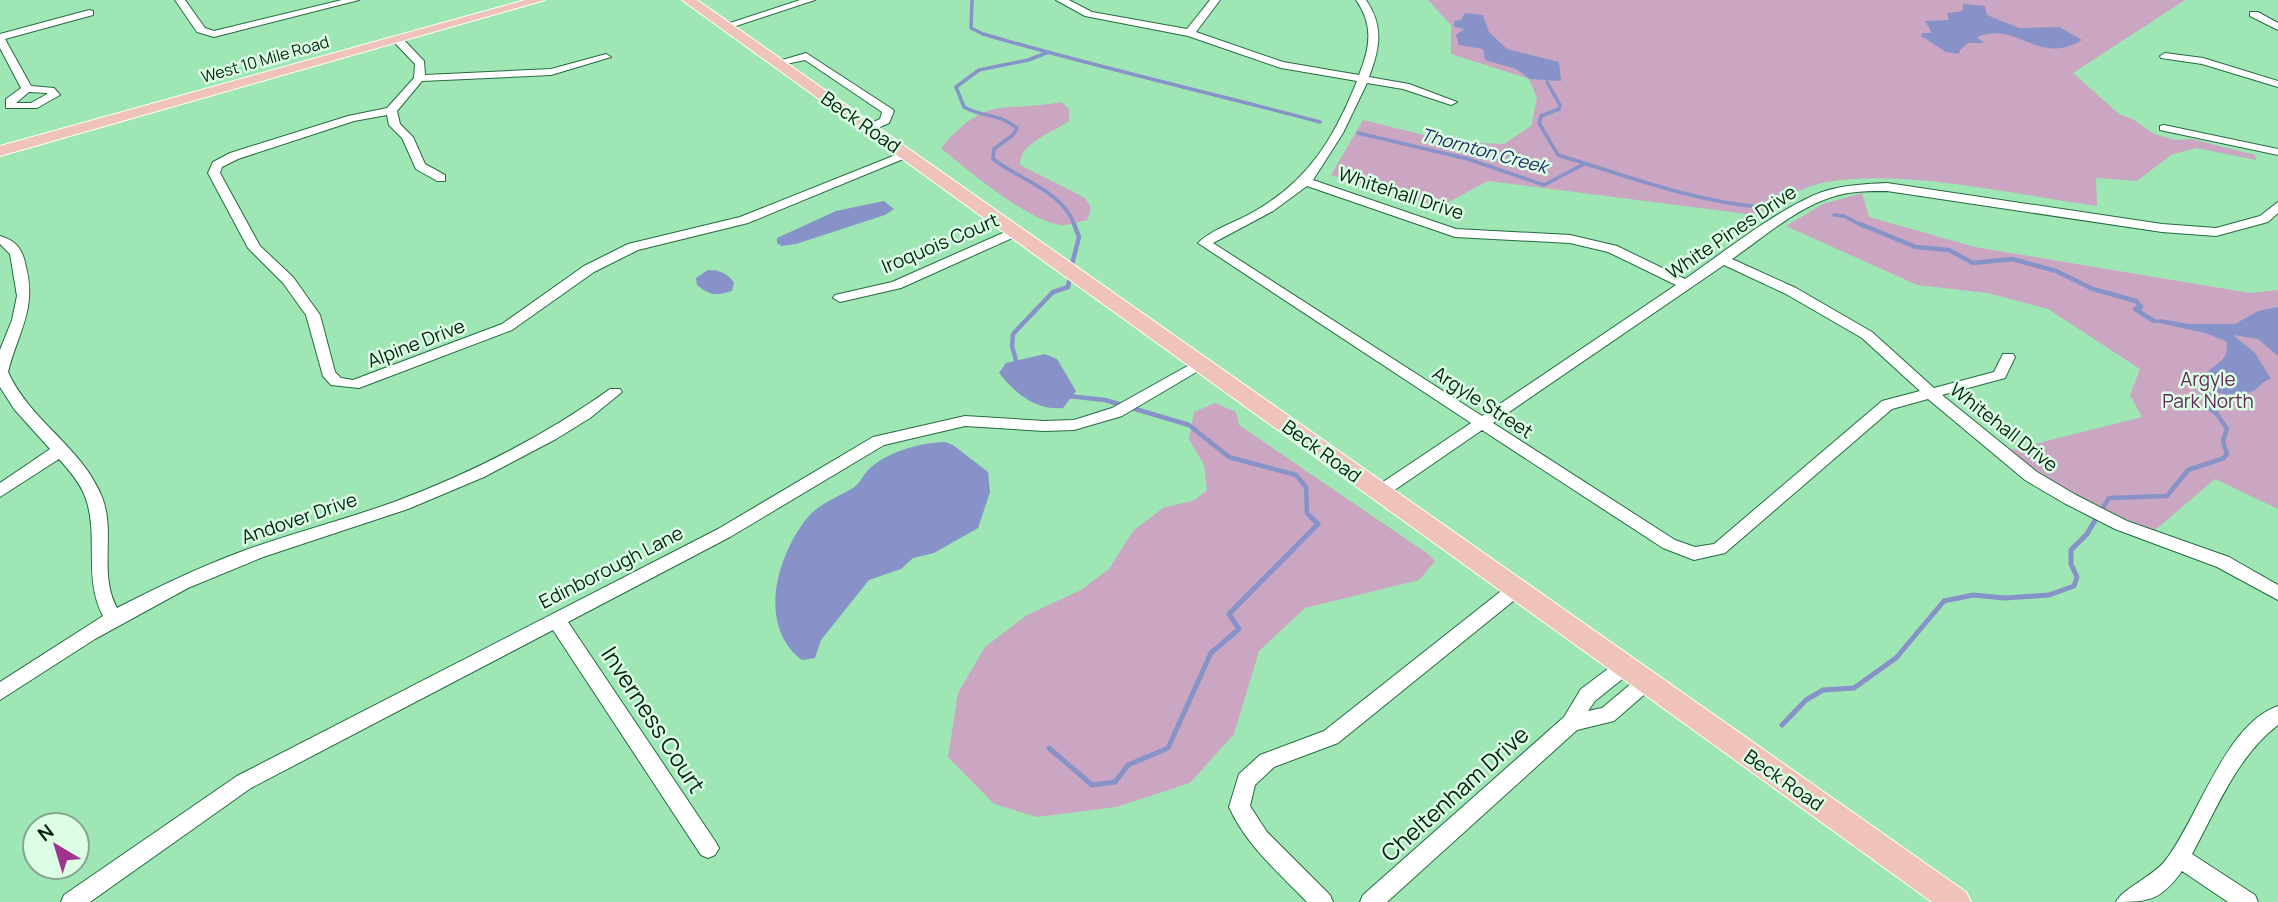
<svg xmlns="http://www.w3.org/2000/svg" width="2278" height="902" viewBox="0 0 2278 902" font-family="Manrope,sans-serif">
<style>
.green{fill:#caa6c2}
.water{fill:#8692c8}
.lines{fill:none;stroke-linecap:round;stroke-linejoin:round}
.stream-far2{stroke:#8692c8;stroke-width:3.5}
.stream-far1{stroke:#8692c8;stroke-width:4.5}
.stream{stroke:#8692c8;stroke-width:5}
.minor-casing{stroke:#256b41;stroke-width:2}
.major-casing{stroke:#fff;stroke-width:2}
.minor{fill:#fff;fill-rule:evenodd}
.major{fill:#efc3b9;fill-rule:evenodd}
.labels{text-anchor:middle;stroke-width:5;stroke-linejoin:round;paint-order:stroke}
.far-street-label{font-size:16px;fill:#052210;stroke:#dbfee4}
.far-water-label{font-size:18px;font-style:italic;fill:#242b6b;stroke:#dbfee4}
.street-label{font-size:19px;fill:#052210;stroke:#dbfee4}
.park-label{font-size:19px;fill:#65295c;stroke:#dbfee4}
.near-street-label{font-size:23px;fill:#052210;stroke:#dbfee4}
</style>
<rect width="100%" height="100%" fill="#9fe6b5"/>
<path class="green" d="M1428,0H2185L2073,73L2119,114L2134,120L2154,134L2175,140L2192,139L2255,155L2256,160L2196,148L2171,155L2137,181L2096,178L2097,206C2017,195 1912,170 1833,181C1805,184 1779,201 1755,215L1488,181L1439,207L1331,175L1363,120L1452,142L1504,144L1531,126L1537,98L1529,79L1451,54V25Z
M1062,102L1069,109V121C1054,132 1019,143 1020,165L1085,198L1091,208L1087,220C1078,222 1068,226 1060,225C1027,220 967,170 941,148C987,94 1002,113 1062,102Z
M1862,193L1869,217L1975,247L2250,293L2278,290V509L2215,479L2154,531C2101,509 2054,485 2007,451L2142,417L2130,395L2140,369L2048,309L1987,293L1917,285L1786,226L1823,204Z
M1215,403L1236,412L1239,425L1428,554L1435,561L1419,580L1305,608L1259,651L1234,734L1190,783L1116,807L1037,817L994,804L948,757L958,693L985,647L1027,615L1081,590L1109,569L1133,531L1163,508L1195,500L1207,490L1204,465L1189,439L1194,412Z"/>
<path class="water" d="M1963,4L1985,6L1987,15L2019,28L2059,27L2082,40C2036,67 2019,20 1977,37L1984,43H1968L1960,50L1959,54L1946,52L1921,36L1922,33H1932L1925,21L1949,20L1947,13L1963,11Z
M1465,13L1483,15L1489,32L1507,49L1559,62L1561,81L1530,79L1516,69L1485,60L1483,49L1459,45L1456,35L1464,29L1454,27V21L1461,20Z
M884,201L894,209L885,215L796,244L782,246L777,243V238L836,211Z
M708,270C720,270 726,273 734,282L732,291C717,296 710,296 697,285L696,278Z
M2278,307V356L2258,339L2233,335L2255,353L2271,379C2261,381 2261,387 2253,391C2236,399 2211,394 2198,382C2206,366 2232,364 2226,341L2205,333L2150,321L2160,319L2189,324H2235L2258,311Z
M1045,354L1057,359L1076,391L1063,408C1036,411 1015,393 999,373L1006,363Z
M945,442L953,445L988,472L990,492L978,528L934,553L913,558L901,569L869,580L821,640L815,658L802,660C757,626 776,556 808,517C819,504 838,497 853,488C861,483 863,474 870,468C890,451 919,443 945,442Z"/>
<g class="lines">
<path class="stream-far2" d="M972,0L971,28L983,34C1095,67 1208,92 1320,122
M1049,52L1028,60L979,70L956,87L964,107C986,119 997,112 1017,128L1013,135L994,149L993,159C1020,180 1063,191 1075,226
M1547,82L1560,105L1559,109L1541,116L1539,123L1558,155C1624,175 1691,201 1760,207
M1358,133L1468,159L1544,185L1584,164
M1834,215L1844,216L1863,226"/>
<path class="stream-far1" d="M1860,224L1916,247L1949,250L1973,263L2012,259L2056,271L2093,289L2136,301L2141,307L2135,309L2154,321
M1071,268L1079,237L1074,224
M1017,364L1012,346L1013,334L1053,292L1068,287L1070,276
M1068,396L1105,400L1189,425L1229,457L1296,475L1306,487L1307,513L1313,519
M2096,519L2109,498L2167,496L2188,470L2224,458L2227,454L2223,441L2227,429L2217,414L2205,405L2213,391"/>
<path class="stream" d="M1782,725L1806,700L1823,690L1854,688L1896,658L1944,601L1973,595L2005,598L2049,595L2074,586L2077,577L2071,564V550L2087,534L2097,517
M1049,748L1092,785L1115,782L1128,765L1168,748L1211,653L1239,629L1229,614L1318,524L1311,517"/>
<g class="minor-casing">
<path id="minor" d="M175,0H185L205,28L214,31L342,0H359L214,37L197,32Z
M800,0H815L730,28L721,26Z
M1056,0H1069L1092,12L1187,29L1210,0H1220L1196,32L1283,62L1359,75C1370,48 1374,25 1356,0H1366C1384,26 1380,48 1369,77L1409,84L1457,102L1451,105L1403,89L1367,83L1343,133L1313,180L1456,229L1570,235L1617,246L1685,279C1724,252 1779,208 1822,192C1843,185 1866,184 1887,183L2162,224L2216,228L2260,216L2278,202V213L2268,222L2216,236L2162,232L1887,191C1869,191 1849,191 1832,197C1796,208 1763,238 1732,259L1796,288L1872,332L1934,388L1994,372L2003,354H2013L2015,357L2005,378L1942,395L2037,472L2076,495L2127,521L2229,557L2278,585V600L2217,567L2115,529L2064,503L2025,480L1928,399L1892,409L1725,553L1694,560L1663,548L1482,430L1386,496H1374L1372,492L1374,488L1471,423L1198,243C1212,229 1237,222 1255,211C1309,180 1334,138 1357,81L1281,68L1188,36L1085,16ZM1307,186L1455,237L1570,243L1608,252L1676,285L1482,416L1213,243L1273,211ZM1724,265L1786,294L1862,338L1920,391L1882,401L1714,544L1695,547L1675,540L1493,423Z
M89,10L93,11V15L5,39L31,86L54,88L60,95L37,108H6V99L21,88L0,48V34ZM29,92L47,93V94L31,103H16Z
M2250,12H2258L2278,23V30L2250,16Z
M394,38H402L424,61L425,75L551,69L606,54L611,57L551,75L422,81L397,111L400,124L413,137L425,164L445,175V181H437L416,169L402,138L389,125L387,115L354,121L238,159L222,167L220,173L260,246L293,277L320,315L335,372L341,378L353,380L502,324L584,266L628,244L740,217L903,152H911L913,155L748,223L638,250L594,272L512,330L359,388L331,385L323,376L306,315L283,283L248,248L208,173L213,162L230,153L348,116L387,108L414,78L415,64L394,42Z
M806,53L892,109L894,111L889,123L873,130H865V126L880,119L882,112L805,60L777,66L772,63Z
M2165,53L2203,58L2278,81V87L2202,64L2161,58L2160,56Z
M2164,125L2278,149V155L2160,130V126Z
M1014,228L1020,232L1019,235L901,288L840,302L833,298L835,295L892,282Z
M0,236C17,241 23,250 26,267C37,309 18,332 8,372C30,421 82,447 102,497C116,532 98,574 117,608C158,587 199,567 243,551C292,533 344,520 394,502C471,473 543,437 610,389H620L622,392L590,418L556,439L484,477L408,509L263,557L188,588L95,639L0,700V682L103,616C83,578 99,538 86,499C81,484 70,471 59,459L0,497V483L50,449L14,409L0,387V350L12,320L17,296L10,254L0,244Z
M1200,359L1205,361L1207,364L1205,367L1122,416L1074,430L1044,431L965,426L884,445L730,537L568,622L715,841L719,848L715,855L708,858L701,855L553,630L251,788L90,902H61L64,895L237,776L718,529L873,437L965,416L1044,421L1074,420L1112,408Z
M1516,582L1522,584L1525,589L1522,594L1338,743L1274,767L1255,785L1250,806L1267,832L1330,895L1333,902H1307C1279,873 1246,845 1229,807L1239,774L1260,755L1324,731L1510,584Z
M1624,659L1631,662L1633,667L1631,672L1595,701L1588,711L1602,708L1639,677L1646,674L1653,677L1655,682L1653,687L1614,721L1577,730L1387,902H1360L1363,895L1564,717L1581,689L1617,662Z
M2278,706V725C2237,756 2216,810 2192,854L2255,895L2258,902H2228L2182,871C2161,900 2150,902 2116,902C2122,889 2152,877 2165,861C2198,819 2225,724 2278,706Z"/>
</g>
<g class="major-casing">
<path id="major" d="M525,0H545L0,156V146Z
M682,0H697L1966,892L1971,902H1932Z"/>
</g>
<use href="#minor" class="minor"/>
<use href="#major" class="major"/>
</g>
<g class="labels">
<g class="far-street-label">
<text transform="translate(265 59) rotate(-16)" y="6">West 10 Mile Road</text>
</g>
<g class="far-water-label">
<text transform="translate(1484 151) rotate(15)" y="6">Thornton Creek</text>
</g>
<g class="street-label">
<text transform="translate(861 122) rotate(35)" y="7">Beck Road</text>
<text transform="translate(1401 193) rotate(18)" y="7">Whitehall Drive</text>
<text transform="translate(1731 232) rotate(-34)" y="7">White Pines Drive</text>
<text transform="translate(940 243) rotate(-23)" y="7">Iroquois Court</text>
<text transform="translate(416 343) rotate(-21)" y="7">Alpine Drive</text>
<text transform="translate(1483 402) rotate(33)" y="7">Argyle Street</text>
<text transform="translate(2004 427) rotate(38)" y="7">Whitehall Drive</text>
<text transform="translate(1322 451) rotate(36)" y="7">Beck Road</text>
<text transform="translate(299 518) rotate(-19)" y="7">Andover Drive</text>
<text transform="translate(611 567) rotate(-27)" y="7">Edinborough Lane</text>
<text transform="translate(1784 780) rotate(35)" y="7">Beck Road</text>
</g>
<g class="park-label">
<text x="2208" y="386">Argyle<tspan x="2208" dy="22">Park North</tspan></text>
</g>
<g class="near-street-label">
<text transform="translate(653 720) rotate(57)" y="8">Inverness Court</text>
<text transform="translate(1455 794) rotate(-42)" y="8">Cheltenham Drive</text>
</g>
</g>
<g transform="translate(56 846) rotate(322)"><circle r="33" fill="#dbfee4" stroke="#85a68f" stroke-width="2"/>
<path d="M0-5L12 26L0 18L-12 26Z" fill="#a03292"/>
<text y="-10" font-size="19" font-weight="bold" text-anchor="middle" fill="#052210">N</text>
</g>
</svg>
